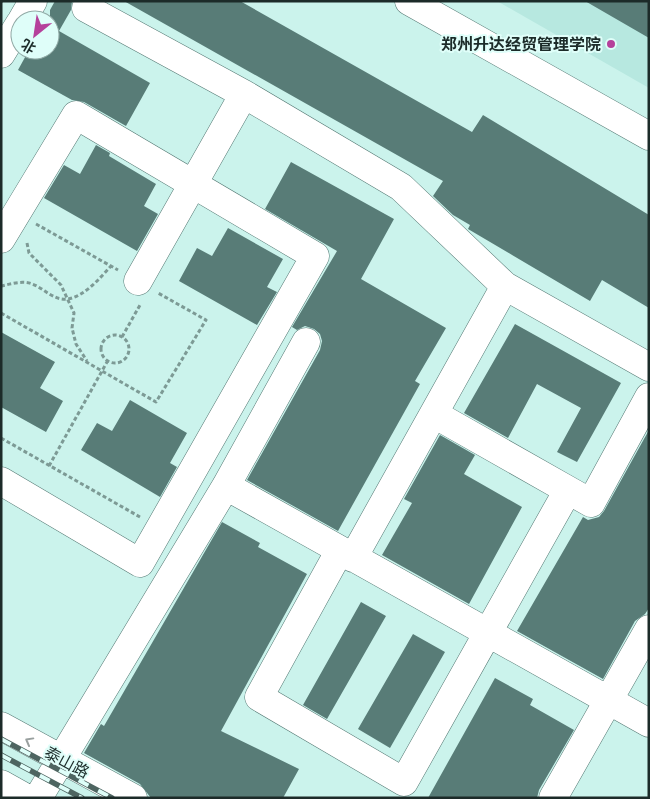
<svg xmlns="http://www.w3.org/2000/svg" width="650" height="799" viewBox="0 0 650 799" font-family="Karla,'Noto Sans SC',sans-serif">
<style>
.built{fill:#b7e8e0}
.building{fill:#587c77}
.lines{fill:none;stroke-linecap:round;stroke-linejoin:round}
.minor-casing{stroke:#547873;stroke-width:29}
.path{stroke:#7d9a95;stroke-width:3;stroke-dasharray:4 2.5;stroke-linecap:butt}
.minor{stroke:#fff;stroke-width:28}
.rail-casing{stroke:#4e6561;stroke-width:5.5}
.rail{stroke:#dffef9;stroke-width:4;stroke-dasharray:11;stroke-linecap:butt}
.oneway{stroke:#99a09f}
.poi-dot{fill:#b5419b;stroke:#dffef9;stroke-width:2}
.labels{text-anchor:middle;stroke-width:4;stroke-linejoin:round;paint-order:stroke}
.poi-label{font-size:16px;font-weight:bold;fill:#1c2b29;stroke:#dffef9;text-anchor:end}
.street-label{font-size:16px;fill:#1c2b29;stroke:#dffef9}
</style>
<rect width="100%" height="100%" fill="#cbf3ec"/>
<path class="built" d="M497,1H649V88Z"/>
<path class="building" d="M55,1H72L71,10L59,31L150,83L126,126L84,102L72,100L18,70L29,50H50V10Z
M124,1H240L472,132L483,115L649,215V308L602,280L590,301L468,229L470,225L453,215L433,196L443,181Z
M585,1H649V38Z
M96,145L110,153L109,156L156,184L144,206L158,214L137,251L44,198L64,165L80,174Z
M291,162L394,219L361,279L446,328L415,381L420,384L338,531L247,480L320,350L322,341L320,334L314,329L305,326L297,330L292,327L337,251L265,209Z
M228,228L283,259L267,287L277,292L257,325L179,281L197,248L212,256Z
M515,324L621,383L577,462L557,452L581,408L537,384L508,438L464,413Z
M1,332L55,362L40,388L63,401L46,432L1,407Z
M130,400L187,433L170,463L177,467L160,497L81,450L97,423L112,431Z
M649,430V608L645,614L635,621L603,679L517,631L583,517L588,520L599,517L604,511Z
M440,435L475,455L464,474L522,507L469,604L382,555L412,503L404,499Z
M222,522L260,543L258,547L307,574L221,731L299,769L283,798H151L140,784L84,753L101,724L104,726Z
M361,602L386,616L327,719L303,705Z
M413,634L445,652L390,748L358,729Z
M495,678L533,699L530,705L574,730L539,790L537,798H428Z"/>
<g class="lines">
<g class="minor-casing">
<path id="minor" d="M409,1L649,136
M86,8L244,94L401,187L505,286
M22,20L33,1
M1,54L20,23
M1,239L76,115L315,256L140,563L1,481
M138,281L244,94
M226,486L649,723
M568,490L591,503L649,397
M340,550L259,697L404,782L568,490L434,414
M353,558L505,286L649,367
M1,726L133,798
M1,784L26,798
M38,798L226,486L306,342
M553,798L649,629"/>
</g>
<path class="path" d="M1,2L2,1
M36,224L118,270
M27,243L29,253L61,285L74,313L72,328L76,344L87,361
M1,286C11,284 23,280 32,284C44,288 53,301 68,299C85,296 100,278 111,266
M1,313L156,402L206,320L158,293
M101 349a14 14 0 1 1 28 0a14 14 0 1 1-28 0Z
M122,337L140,305
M1,438L140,517
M49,466L107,362"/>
<use href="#minor" class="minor"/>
<g class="rail-casing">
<path id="rail" d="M1,739L112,798
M1,755L82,798"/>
</g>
<use href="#rail" class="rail"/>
</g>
<defs><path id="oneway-chevron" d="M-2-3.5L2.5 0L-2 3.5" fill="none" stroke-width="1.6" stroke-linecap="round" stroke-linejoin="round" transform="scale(1.25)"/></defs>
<use class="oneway" href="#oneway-chevron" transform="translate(29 741) rotate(-151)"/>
<circle class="poi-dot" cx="611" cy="44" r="5"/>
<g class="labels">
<g class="poi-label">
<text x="601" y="50">郑州升达经贸管理学院</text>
</g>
<g class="street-label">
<text transform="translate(67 762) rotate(28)" y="6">泰山路</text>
</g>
</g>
<rect width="650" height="799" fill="none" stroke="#1c2b29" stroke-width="5"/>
<g transform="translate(35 35) rotate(210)"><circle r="24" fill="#dffef9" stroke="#91aaa6"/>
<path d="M0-4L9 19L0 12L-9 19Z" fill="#b5419b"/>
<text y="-8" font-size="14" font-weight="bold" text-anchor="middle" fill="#1c2b29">北</text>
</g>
</svg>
